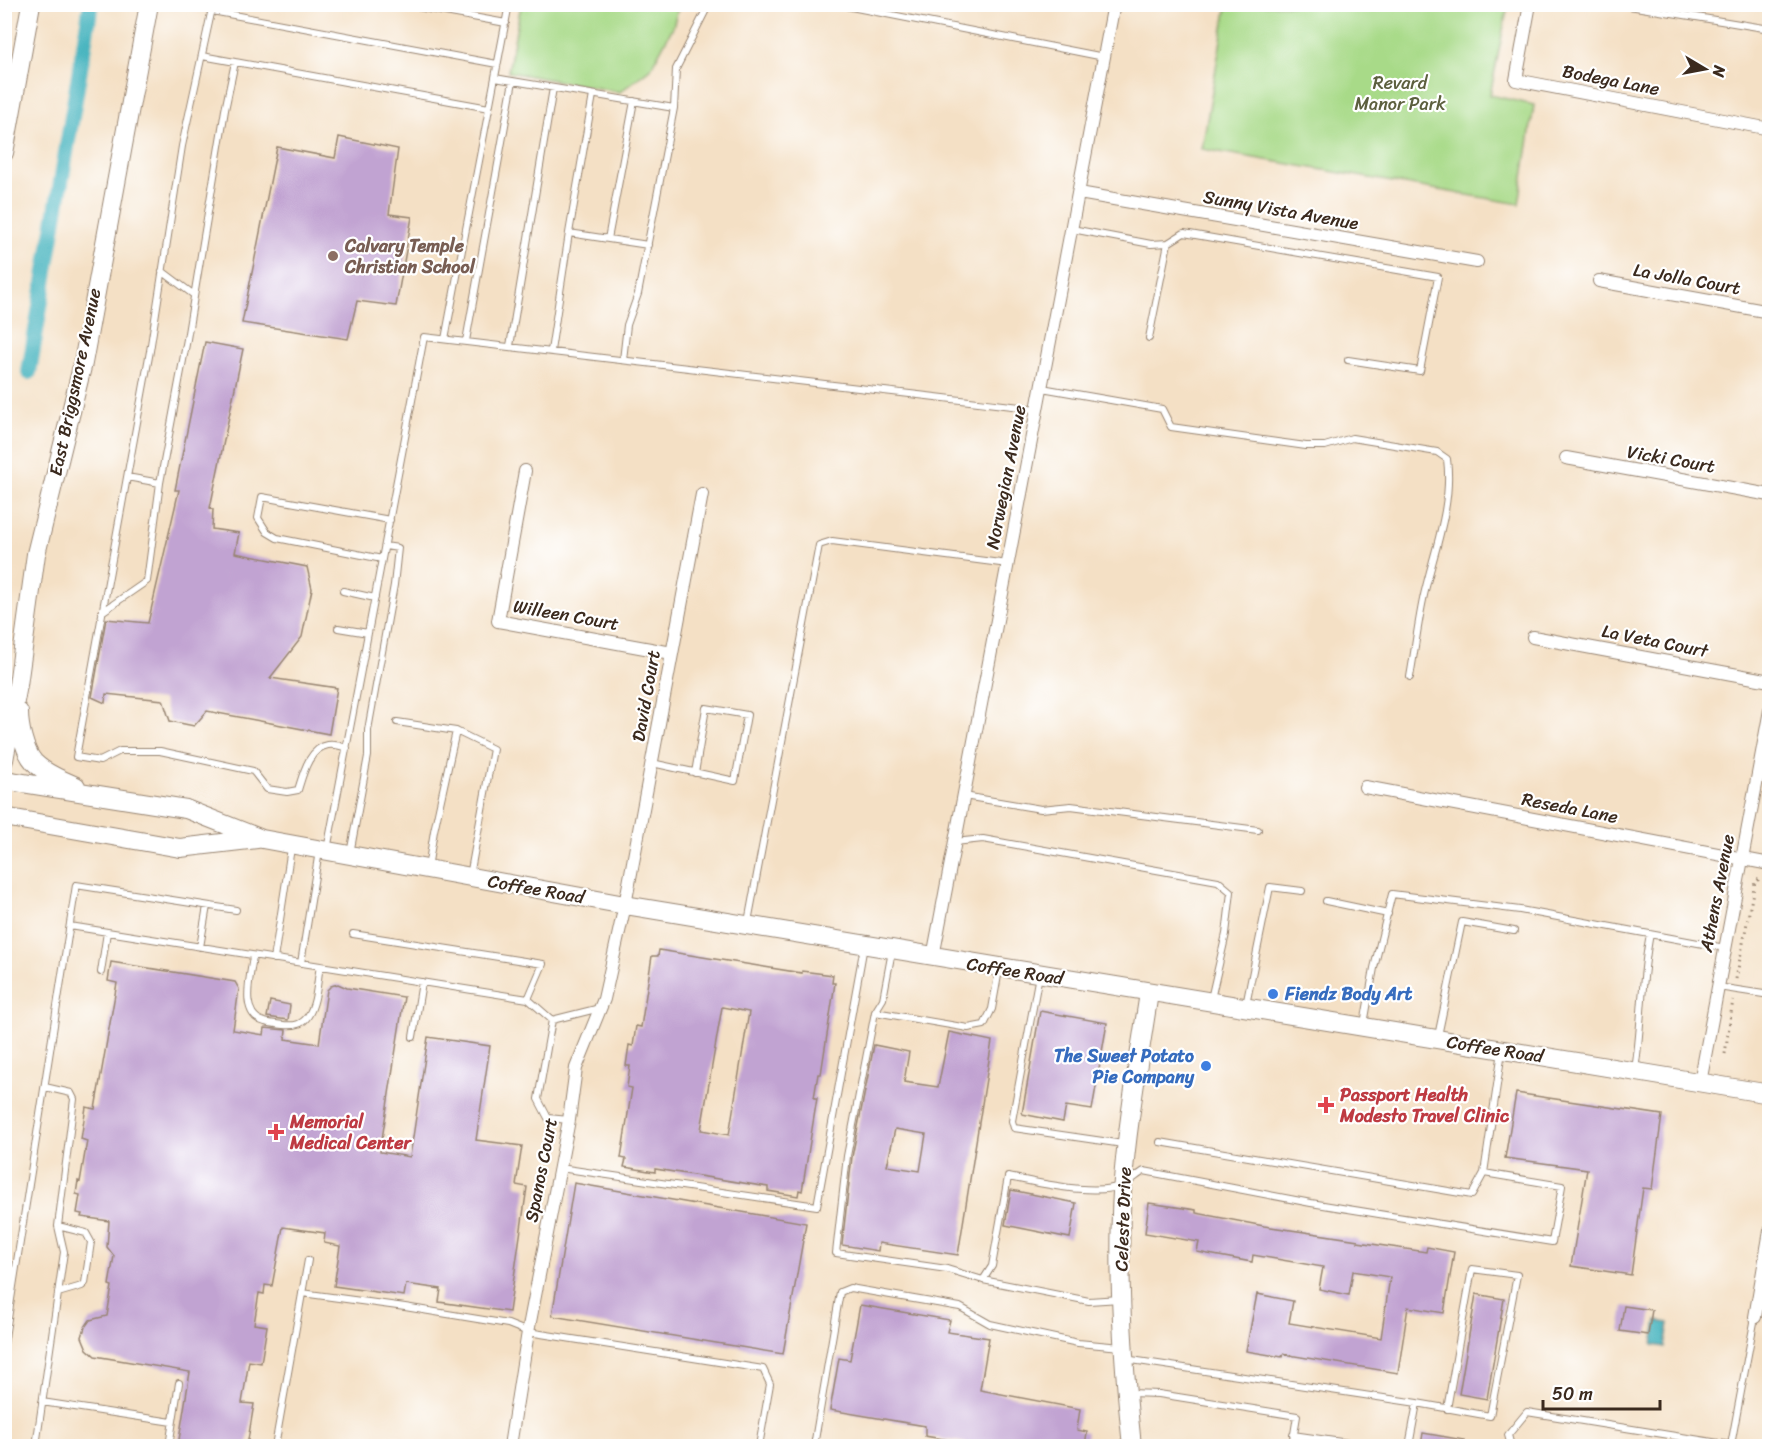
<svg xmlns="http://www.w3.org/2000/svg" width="1774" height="1451" viewBox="0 0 1774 1451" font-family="Sriracha,sans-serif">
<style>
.green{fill:#a8da88;stroke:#728253;stroke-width:1.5}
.water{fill:#44b3be;stroke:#406e6e;stroke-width:1.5}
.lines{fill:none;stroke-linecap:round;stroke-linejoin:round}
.canal{stroke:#44b3be;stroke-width:16}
.building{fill:#c1a3d2;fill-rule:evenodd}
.lane-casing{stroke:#988572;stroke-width:8}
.street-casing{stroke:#988572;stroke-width:14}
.secondary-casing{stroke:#988572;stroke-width:20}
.path{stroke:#988572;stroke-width:3;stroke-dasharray:1.5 4.5;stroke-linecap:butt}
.lane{stroke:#fff;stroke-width:6}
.street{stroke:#fff;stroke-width:12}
.secondary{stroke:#fff;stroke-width:18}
.education-dot{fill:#8d6e63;stroke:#fff;stroke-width:2}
.shop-dot{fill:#3f7fe0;stroke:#fff;stroke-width:2}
.health-dot{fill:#e0444e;stroke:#fff;stroke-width:2}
.labels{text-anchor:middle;stroke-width:4.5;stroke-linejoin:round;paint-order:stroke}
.street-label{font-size:18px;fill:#3b2a1e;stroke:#fff}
.park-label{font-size:18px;fill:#5c5f3e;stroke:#fff}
.education-label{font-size:18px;font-weight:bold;fill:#785e54;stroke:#fff;text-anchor:start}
.shop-label{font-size:18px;font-weight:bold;fill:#366cbe;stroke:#fff;text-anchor:start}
.health-label{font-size:18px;font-weight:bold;fill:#be3a42;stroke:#fff;text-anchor:start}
</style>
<rect width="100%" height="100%" fill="#fff"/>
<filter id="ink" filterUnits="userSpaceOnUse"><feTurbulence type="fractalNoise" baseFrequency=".0167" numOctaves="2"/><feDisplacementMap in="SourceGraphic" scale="12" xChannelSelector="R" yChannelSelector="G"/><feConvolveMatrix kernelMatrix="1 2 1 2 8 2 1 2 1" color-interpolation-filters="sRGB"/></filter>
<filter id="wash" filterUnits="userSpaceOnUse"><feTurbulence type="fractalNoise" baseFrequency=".008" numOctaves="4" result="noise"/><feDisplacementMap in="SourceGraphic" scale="24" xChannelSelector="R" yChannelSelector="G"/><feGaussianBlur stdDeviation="1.35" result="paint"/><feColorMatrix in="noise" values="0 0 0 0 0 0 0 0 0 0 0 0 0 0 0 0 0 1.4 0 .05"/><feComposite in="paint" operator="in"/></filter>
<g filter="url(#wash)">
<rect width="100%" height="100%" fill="#f4e0c5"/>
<path class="green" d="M521,5V4L679,5L673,27L651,68L620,92L508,72Z
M1227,5H1508L1490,95L1534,105L1519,204L1202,149Z"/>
<path class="water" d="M1657,1321L1669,1323L1665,1347L1653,1345Z"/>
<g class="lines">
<path class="canal" d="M29,372L91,4"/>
</g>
<g id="blocks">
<path class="building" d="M339,137L398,149L389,214L412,217L396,306L357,301L348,339L242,323L277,147L335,158Z
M205,342L243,349L210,508L213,509L212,529L239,533L235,553L307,567L312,589L302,637L270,678L337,688L329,734L207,711L194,726L170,721L163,700L106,694L105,703L92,697L106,619L148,623L179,490H175Z
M659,950L802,973V971L833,975L832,983H835L821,1074H818L814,1098H817L802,1191L799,1190L798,1196L768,1191V1187L655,1169V1172L624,1167L626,1159L621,1158L632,1088L627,1087L630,1066H626L629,1045L633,1046L636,1026L641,1027L652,956H658ZM722,1007L749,1012L729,1135L701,1130Z
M111,962L235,982L239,989L233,1030L264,1035L265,1028L286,1030L285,1039L319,1044L327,990L331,986L338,984L347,988L404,997L380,1152L410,1157L428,1037L490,1046L476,1140L522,1146L516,1185L527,1187L509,1312L439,1302L441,1289L406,1284L404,1296L334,1286L340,1246L324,1243L325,1233L283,1227L272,1286L265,1285L264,1294L259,1293L254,1324L267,1326L261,1363L249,1361L242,1403L254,1404L247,1446H178L190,1372L95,1356L87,1349L82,1337L85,1327L90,1320L107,1316L112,1286L109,1285L114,1256L107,1247L109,1221L81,1217L82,1214L77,1213L80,1195L76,1194L78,1181L80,1182L87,1141L81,1139L86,1107L95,1109L117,983L108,981Z
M270,1001L290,1005L288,1020L267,1017Z
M1040,1011L1107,1023L1092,1110L1066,1106L1063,1122L1022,1114Z
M949,1032L992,1041L958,1255L879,1243L878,1251L842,1245L852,1157L874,1045L909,1052L904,1082L938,1087ZM895,1129L926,1134L920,1171L887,1166Z
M1516,1093L1662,1115L1652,1189L1643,1188L1631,1275L1571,1266L1587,1169L1505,1158Z
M574,1183L806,1223L783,1354L552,1316Z
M1011,1190L1076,1203L1070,1238L1005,1225Z
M1149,1203L1196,1210V1213L1264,1226L1358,1240V1242L1426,1252L1427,1247L1454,1252L1444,1313L1408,1307L1398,1373L1283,1354L1282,1357L1246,1351L1257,1294L1293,1301L1289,1323L1381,1338L1390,1277L1353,1271L1349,1295L1319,1289L1323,1267L1253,1255L1252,1262L1197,1252L1199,1242L1145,1233Z
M1476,1294L1504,1299L1487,1399L1459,1394Z
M860,1305L950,1320L947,1332L989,1338L980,1390L1080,1409L1077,1430L1087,1432L1085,1446H984L925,1436V1426L830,1410L839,1358L850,1360Z
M1624,1306L1652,1310L1648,1335L1620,1331Z
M1423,1433L1464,1440L1463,1446H1421Z"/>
</g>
</g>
<g filter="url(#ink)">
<use href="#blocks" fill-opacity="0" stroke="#988572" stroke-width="1.5"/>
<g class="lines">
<g class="lane-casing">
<path id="lane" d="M213,4L182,146L150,351L76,757L100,761L120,751H160L253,771L267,789L287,792L298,790C303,774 309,748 328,745C334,744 341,746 347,748
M401,4L506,23
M836,4L1104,57
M1617,4L1770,29
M212,11L497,64
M202,56L489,108
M495,78L674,108
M1072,229L1151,244L1168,243L1184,233L1438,277L1420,371L1348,360
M569,233L648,245
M608,239L634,101
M162,271L194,295
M1149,338L1168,243
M445,339L509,4
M466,341L513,81
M510,346L553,88
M551,351L569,233L593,95
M623,360L627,325L638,294L674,108L676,69L709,4
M1042,388L1162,409L1171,427L1306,446H1325L1352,438L1437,452L1447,459C1453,505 1434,551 1424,595C1418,622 1415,649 1410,677
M127,477L160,483
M382,559L277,538L267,532L258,518L262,497L390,520
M343,591L375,598
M102,612L147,581L160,483L187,339L225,110L235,62
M338,628L368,633
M397,722L456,731L493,749L470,876
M652,763L735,781L747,715L706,708L695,773
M964,796L1041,809L1071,806L1258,830
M955,842L983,839L1218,881L1231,892L1226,934L1211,999
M327,850L424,337L1037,409
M350,854L368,756V730L394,585L398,548L385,546
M428,868L434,831L456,731
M1326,901L1388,914
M748,922L819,545L832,541L1008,564
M70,926L528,999L552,1020
M353,934L543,964L528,999
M200,947L207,906
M892,951L883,999L875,1012L968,1028L984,1025L992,1009L999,970
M253,956C251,975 238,1015 265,1022C271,1024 278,1024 284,1025C294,1026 302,1025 308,1016C317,1003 317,981 320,966
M274,959L291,848
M301,963L319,851
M101,972L107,932
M1039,975L1012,1121L1014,1128L1123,1144
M1718,987L1770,995
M1246,1005L1270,887L1302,891
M875,1012L847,1156L836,1253L947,1269L983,1280L1089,1301L1120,1299
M552,1020L538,1099L548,1118L569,1120
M552,1020L600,1008
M1364,1024L1374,968L1392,894L1520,910L1725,948
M1438,1036L1462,922L1514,931
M413,1037L422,982
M1635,1070C1642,1025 1641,979 1650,934
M1160,1142L1472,1195L1484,1173
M560,1168L817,1206L864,946
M983,1280L992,1266L1008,1177C1037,1182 1098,1198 1124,1184C1131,1181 1137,1175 1144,1171L1311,1203L1552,1242L1562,1186L1484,1173L1502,1051
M58,1293L82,1286L85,1283L91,1242L86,1233L58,1226
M302,1293L405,1307L508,1324L528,1332L763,1369L770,1384L759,1446
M4,1344L76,885L236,910
M1125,1359L1417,1403L1490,1416L1517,1275L1472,1269L1447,1409
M1129,1393L1159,1394L1297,1416L1292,1446
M42,1402L172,1422
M1293,1435L1369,1446
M4,1445L13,1446
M36,1446L64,1252L58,1226L74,1099L71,1093L45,1087
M169,1446L179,1383
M275,1446L308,1260
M814,1446L840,1292L850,1288L960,1307L990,1324L1078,1343L1121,1347
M1409,1446L1417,1403
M1511,1446L1508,1435L1527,1412L1731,1445L1755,1317"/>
</g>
<g class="street-casing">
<path id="street" d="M1530,4L1516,80L1770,129
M1079,193L1477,262
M1599,281L1770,312
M1566,458L1770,495
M525,471L498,621L672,653
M1533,637L1770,681
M1365,787L1770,864
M933,957L1114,4
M1700,1083L1770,710
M1755,1317L1770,1231
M510,1446L528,1332L569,1120L576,1068L604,999L625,905L702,494"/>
</g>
<g class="secondary-casing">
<path id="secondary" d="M4,153L31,4
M19,712C19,726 24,751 34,762C45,773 62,780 76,786
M4,760L18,685L36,554L83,363L149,4
M4,780L186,809L262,839L625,905L1770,1094
M4,817L180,848L257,839
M1132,1446C1123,1362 1117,1277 1122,1192C1127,1125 1139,1059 1149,993"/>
</g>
<path class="path" d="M1736,979L1755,882L1762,877
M1725,1054L1733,1000"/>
<use href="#lane" class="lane"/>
<use href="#street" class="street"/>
<use href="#secondary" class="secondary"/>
</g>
</g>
<circle class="education-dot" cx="333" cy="256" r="6"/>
<g class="shop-dot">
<circle cx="1273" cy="994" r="6"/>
<circle cx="1206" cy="1066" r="6"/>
</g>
<g class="health-dot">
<path d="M1323 1096h6v6h6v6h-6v6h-6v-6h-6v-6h6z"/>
<path d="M273 1123h6v6h6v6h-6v6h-6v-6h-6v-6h6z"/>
</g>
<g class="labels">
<g class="street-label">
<text transform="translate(1611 80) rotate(11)" y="6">Bodega Lane</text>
<text transform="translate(1281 210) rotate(10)" y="6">Sunny Vista Avenue</text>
<text transform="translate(1687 279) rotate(10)" y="6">La Jolla Court</text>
<text transform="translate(75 382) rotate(-78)" y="6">East Briggsmore Avenue</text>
<text transform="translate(1671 459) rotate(10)" y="6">Vicki Court</text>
<text transform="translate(1006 477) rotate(-79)" y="6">Norwegian Avenue</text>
<text transform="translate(566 615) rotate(10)" y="6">Willeen Court</text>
<text transform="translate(1655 641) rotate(11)" y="6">La Veta Court</text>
<text transform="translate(646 696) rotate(-80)" y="6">David Court</text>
<text transform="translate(1570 808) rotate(11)" y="6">Reseda Lane</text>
<text transform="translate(536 889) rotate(10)" y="6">Coffee Road</text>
<text transform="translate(1717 893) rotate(-79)" y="6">Athens Avenue</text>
<text transform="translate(1015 971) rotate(9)" y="6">Coffee Road</text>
<text transform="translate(1495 1049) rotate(9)" y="6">Coffee Road</text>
<text transform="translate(541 1170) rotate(-79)" y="6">Spanos Court</text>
<text transform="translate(1123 1219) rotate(-88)" y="6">Celeste Drive</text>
</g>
<g class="park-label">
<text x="1400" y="89">Revard<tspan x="1400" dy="21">Manor Park</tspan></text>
</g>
<g class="education-label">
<text x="345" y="252">Calvary Temple<tspan x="345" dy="21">Christian School</tspan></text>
</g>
<g class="shop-label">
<text x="1285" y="1000">Fiendz Body Art</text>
<text x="1194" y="1062" text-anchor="end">The Sweet Potato<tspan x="1194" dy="21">Pie Company</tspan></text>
</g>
<g class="health-label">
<text x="1340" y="1101">Passport Health<tspan x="1340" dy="21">Modesto Travel Clinic</tspan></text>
<text x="290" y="1128">Memorial<tspan x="290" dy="21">Medical Center</tspan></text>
</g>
</g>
<rect width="1774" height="1451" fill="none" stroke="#fff" stroke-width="24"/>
<g transform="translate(1705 69) rotate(100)" stroke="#ffffff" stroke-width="4.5" paint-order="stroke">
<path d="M0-4.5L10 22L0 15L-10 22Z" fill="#3b2a1e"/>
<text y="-9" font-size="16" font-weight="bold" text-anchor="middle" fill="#3b2a1e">N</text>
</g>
<path d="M1543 1400v9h117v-9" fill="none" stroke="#3b2a1e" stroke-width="3"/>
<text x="1552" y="1400" font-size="18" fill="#3b2a1e" stroke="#ffffff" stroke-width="4.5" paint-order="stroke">50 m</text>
</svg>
